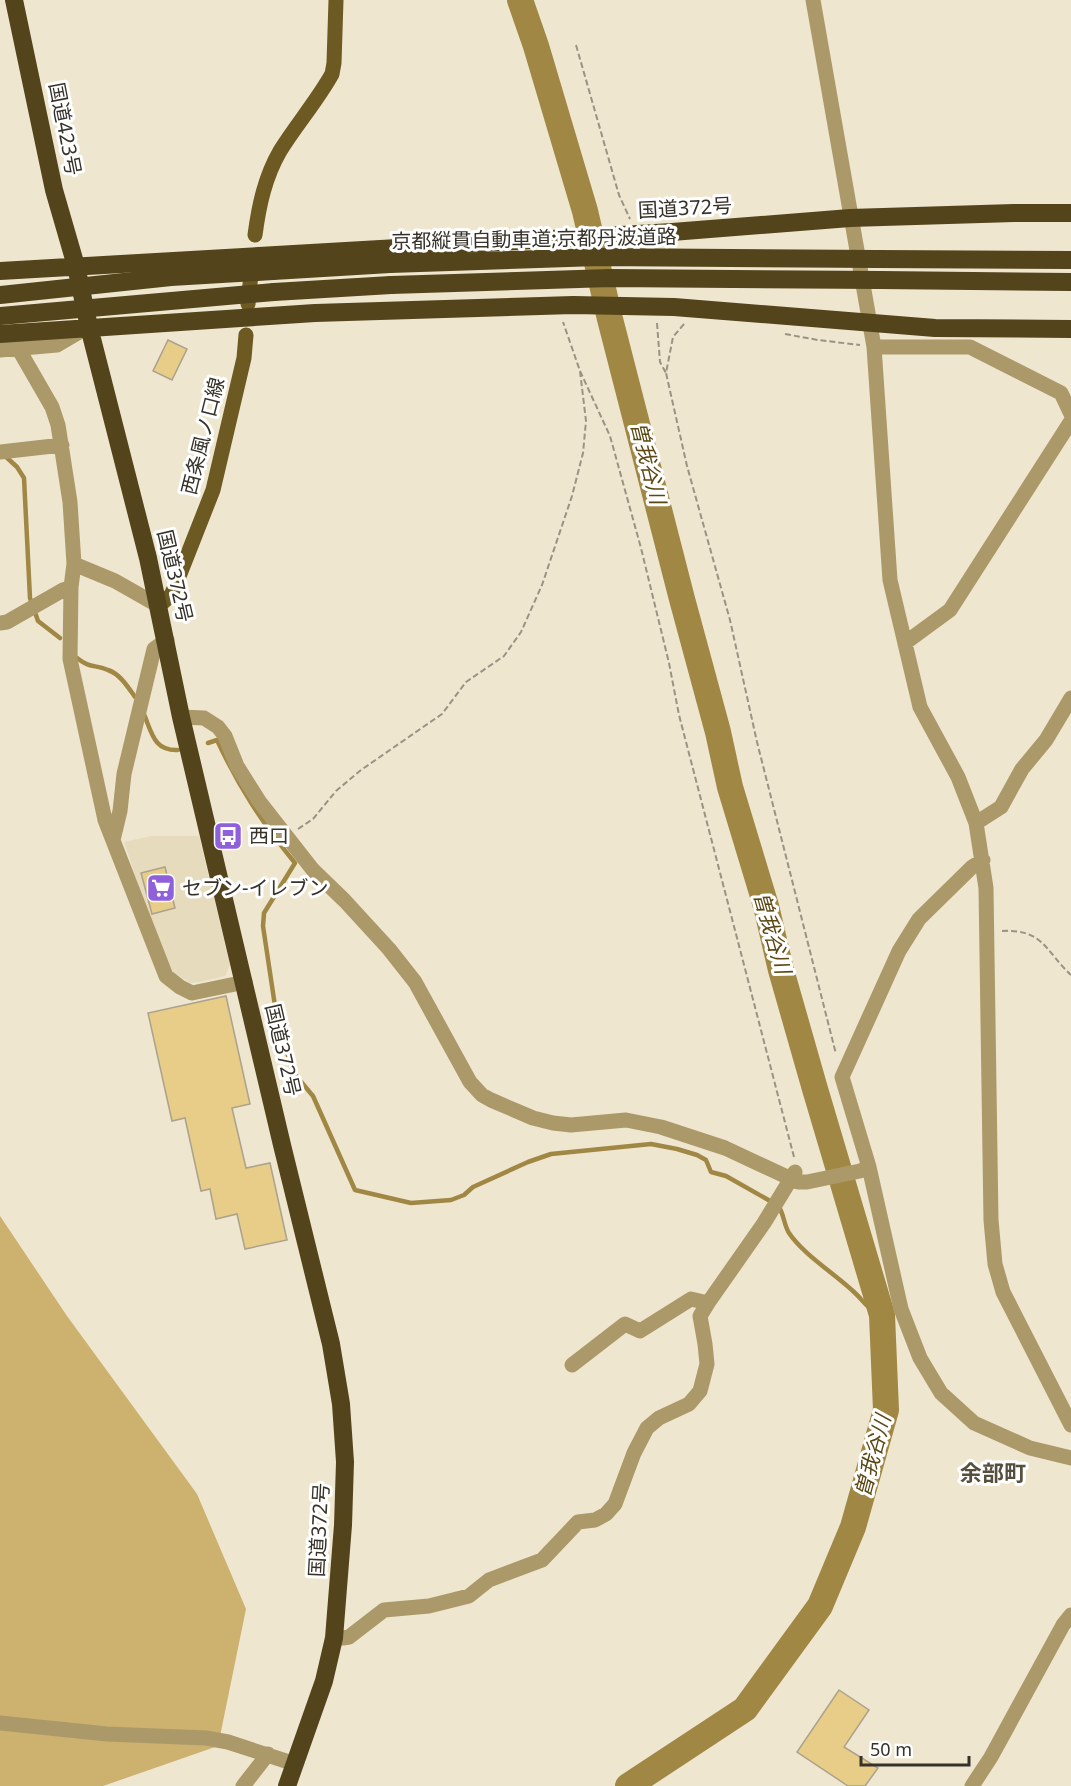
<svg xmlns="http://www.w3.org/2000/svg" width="1071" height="1786" viewBox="0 0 1071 1786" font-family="'Noto Sans','Noto Sans JP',sans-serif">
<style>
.built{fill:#e7dbbe}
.forest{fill:#ccb26e}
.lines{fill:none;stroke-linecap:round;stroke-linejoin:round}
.stream{stroke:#a18744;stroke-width:4.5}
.river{stroke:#a18744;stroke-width:26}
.building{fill:#e8cd88;stroke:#aaa28d;stroke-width:1.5}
.path{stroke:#999383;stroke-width:2;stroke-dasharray:6 3;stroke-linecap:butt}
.minor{stroke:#ac9969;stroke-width:15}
.major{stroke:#6d5922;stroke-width:15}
.highway{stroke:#53441b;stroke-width:18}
.highway-bridge{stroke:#53441b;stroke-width:18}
.labels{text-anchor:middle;stroke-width:6;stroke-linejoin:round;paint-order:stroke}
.street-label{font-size:20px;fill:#36322a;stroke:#fff}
.poi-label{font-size:20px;fill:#36322a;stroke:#fff;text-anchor:start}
.water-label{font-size:21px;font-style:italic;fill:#5b4813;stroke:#fff}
.quarter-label{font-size:22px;font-weight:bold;fill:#574f3d;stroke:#fff}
</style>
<rect width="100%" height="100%" fill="#efe6d0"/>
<path class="built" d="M151,836H199L230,965L225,976L199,982L190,983L173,972L150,920L124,842Z"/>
<path class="forest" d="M0,1216L67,1316L197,1494L246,1609L218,1746L103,1786H0Z"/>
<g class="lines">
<path class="stream" d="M4,455L17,467L24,478L30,598L38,621L60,638
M77,658C91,669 94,664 108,670C120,674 128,687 135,697
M143,712C152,732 153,751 178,750
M208,743L217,740C239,787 262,823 295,863L264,913L263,926L275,1006L292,1071L313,1096L355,1190L411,1203L451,1200L464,1195L473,1187L528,1162L551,1154L651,1144L677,1149L697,1155L706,1160L711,1172L726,1176L772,1202
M779,1207C784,1215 784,1225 789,1233C803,1254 835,1274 854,1292C864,1301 868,1310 882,1315"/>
<path class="river" d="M520,0L536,46L585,211L610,319L682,599L718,732L730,787L766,906L781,970L815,1089L882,1315L886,1410L853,1527L820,1606L745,1709L628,1786"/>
</g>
<path class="building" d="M168,340L187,349L172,380L153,371Z
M165,867L175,908L152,914L141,873Z
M226,996L250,1104L232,1108L246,1168L270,1163L287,1240L245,1249L237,1214L216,1219L210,1189L201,1191L185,1118L172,1121L148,1013Z
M839,1690L869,1710L844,1747L878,1768L865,1786H848L797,1752Z"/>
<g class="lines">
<path class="path" d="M576,45L619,195L630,219
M657,323L660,362L666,373
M684,324L673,337L666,373L687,466L730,620L757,742L836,1054
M785,334L818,340L860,345
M580,371L610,436L641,548L669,663L679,715L794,1157
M298,829L313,819L336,791L361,770L442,714L466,682L504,656L521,632L542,585L572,496L583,453L586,421L580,371L563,322
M1002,931C1044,929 1045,951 1071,975"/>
<path class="minor" d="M813,0L874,347L890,580L920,707L958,777L976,823L986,888L991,1220L995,1264L1003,1292L1071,1425
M874,347H970L1061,393L1071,414
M18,348L52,407L58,425L70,502L74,564L71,587L70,659L105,820L166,976L180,987L192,993L245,982
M0,350L57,345L86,328
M0,452L62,445
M74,564L115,581L159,606
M0,623L7,622L63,590L71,587
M905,643L950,610L1071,421
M181,717L204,718L218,727L225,736L237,766L259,801L313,870L345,901L389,949L415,982L470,1082L482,1095L491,1100L533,1118L553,1123L571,1125L626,1120L661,1127L725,1148L798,1182H807L860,1171L869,1167
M976,823L1001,807L1022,769L1046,740L1071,698
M113,840L120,811L124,774L154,649L167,640
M983,860L972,867L919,919L899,951L842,1077L869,1167L901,1309L920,1358L941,1393L974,1423L1030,1448L1071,1458
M572,1365L625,1324L640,1331L691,1299L708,1303L764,1223L795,1172
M334,1638H343L349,1637L384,1610L429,1606L469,1596L489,1580L542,1560L578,1522L595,1520L606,1514L615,1504L634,1453L647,1428L659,1418L689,1404L700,1391L707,1364L705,1344L700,1316L708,1303
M0,1723L107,1734L206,1738L228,1742L295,1764
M243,1786L268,1754
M972,1786L991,1757L1063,1625L1071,1615"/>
<path class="major" d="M255,235C259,205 265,177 280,151C296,125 317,101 332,74L334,63L336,0
M248,304L252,264
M159,606L171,595L176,584L213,490L244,358L246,335"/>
<path class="highway" d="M14,0L54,190L76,266L89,327L148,558L181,717L282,1145L331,1344L341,1404L345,1462L343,1525L334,1638L324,1681L287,1786
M877,259L1071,260
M0,271L672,232L850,218L1014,213H1071
M273,271L390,264
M880,280L1071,282
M274,292L391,285
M0,334L315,313L573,305L674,307L935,328L1071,329"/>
<path class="highway-bridge" d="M390,264L598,257L877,259
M391,285L610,278L880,280
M0,295L171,277L273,271
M0,316L274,292"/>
</g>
<defs>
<g id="bus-square" transform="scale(1.5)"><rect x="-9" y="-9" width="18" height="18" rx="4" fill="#9060da" stroke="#fff"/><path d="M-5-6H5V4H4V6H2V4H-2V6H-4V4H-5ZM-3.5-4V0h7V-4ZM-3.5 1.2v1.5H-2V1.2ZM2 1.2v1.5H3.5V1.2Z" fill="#fff"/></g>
<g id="supermarket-square" transform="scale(1.5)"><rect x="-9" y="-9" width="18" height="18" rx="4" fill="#9060da" stroke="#fff"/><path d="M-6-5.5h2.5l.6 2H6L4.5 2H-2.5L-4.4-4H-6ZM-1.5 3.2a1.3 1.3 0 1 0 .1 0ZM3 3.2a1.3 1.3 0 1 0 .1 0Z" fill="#fff"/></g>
</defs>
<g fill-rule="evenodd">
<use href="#bus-square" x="228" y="836"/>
<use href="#supermarket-square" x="161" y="888"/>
</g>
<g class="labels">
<g class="street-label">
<text transform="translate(65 129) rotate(79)" y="7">国道423号</text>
<text transform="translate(685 208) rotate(-3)" y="7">国道372号</text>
<text transform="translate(534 239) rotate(-1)" y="7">京都縦貫自動車道;京都丹波道路</text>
<text transform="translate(203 436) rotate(-76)" y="7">西条風ノ口線</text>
<text transform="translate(175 576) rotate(77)" y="7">国道372号</text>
<text transform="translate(283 1050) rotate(77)" y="7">国道372号</text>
<text transform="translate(319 1530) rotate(-87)" y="7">国道372号</text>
</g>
<g class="poi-label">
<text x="249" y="843">西口</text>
<text x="182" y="895">セブン-イレブン</text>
</g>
<g class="water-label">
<text transform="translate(648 463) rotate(76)" y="7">曽我谷川</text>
<text transform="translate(772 933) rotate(74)" y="7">曽我谷川</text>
<text transform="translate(873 1456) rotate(-75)" y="7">曽我谷川</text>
</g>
<g class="quarter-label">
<text x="993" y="1481">余部町</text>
</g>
</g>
<path d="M861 1756v9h108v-9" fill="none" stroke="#36322a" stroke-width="3"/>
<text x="870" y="1756" font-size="18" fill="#36322a" stroke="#ffffff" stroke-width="4.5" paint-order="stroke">50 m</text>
</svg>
